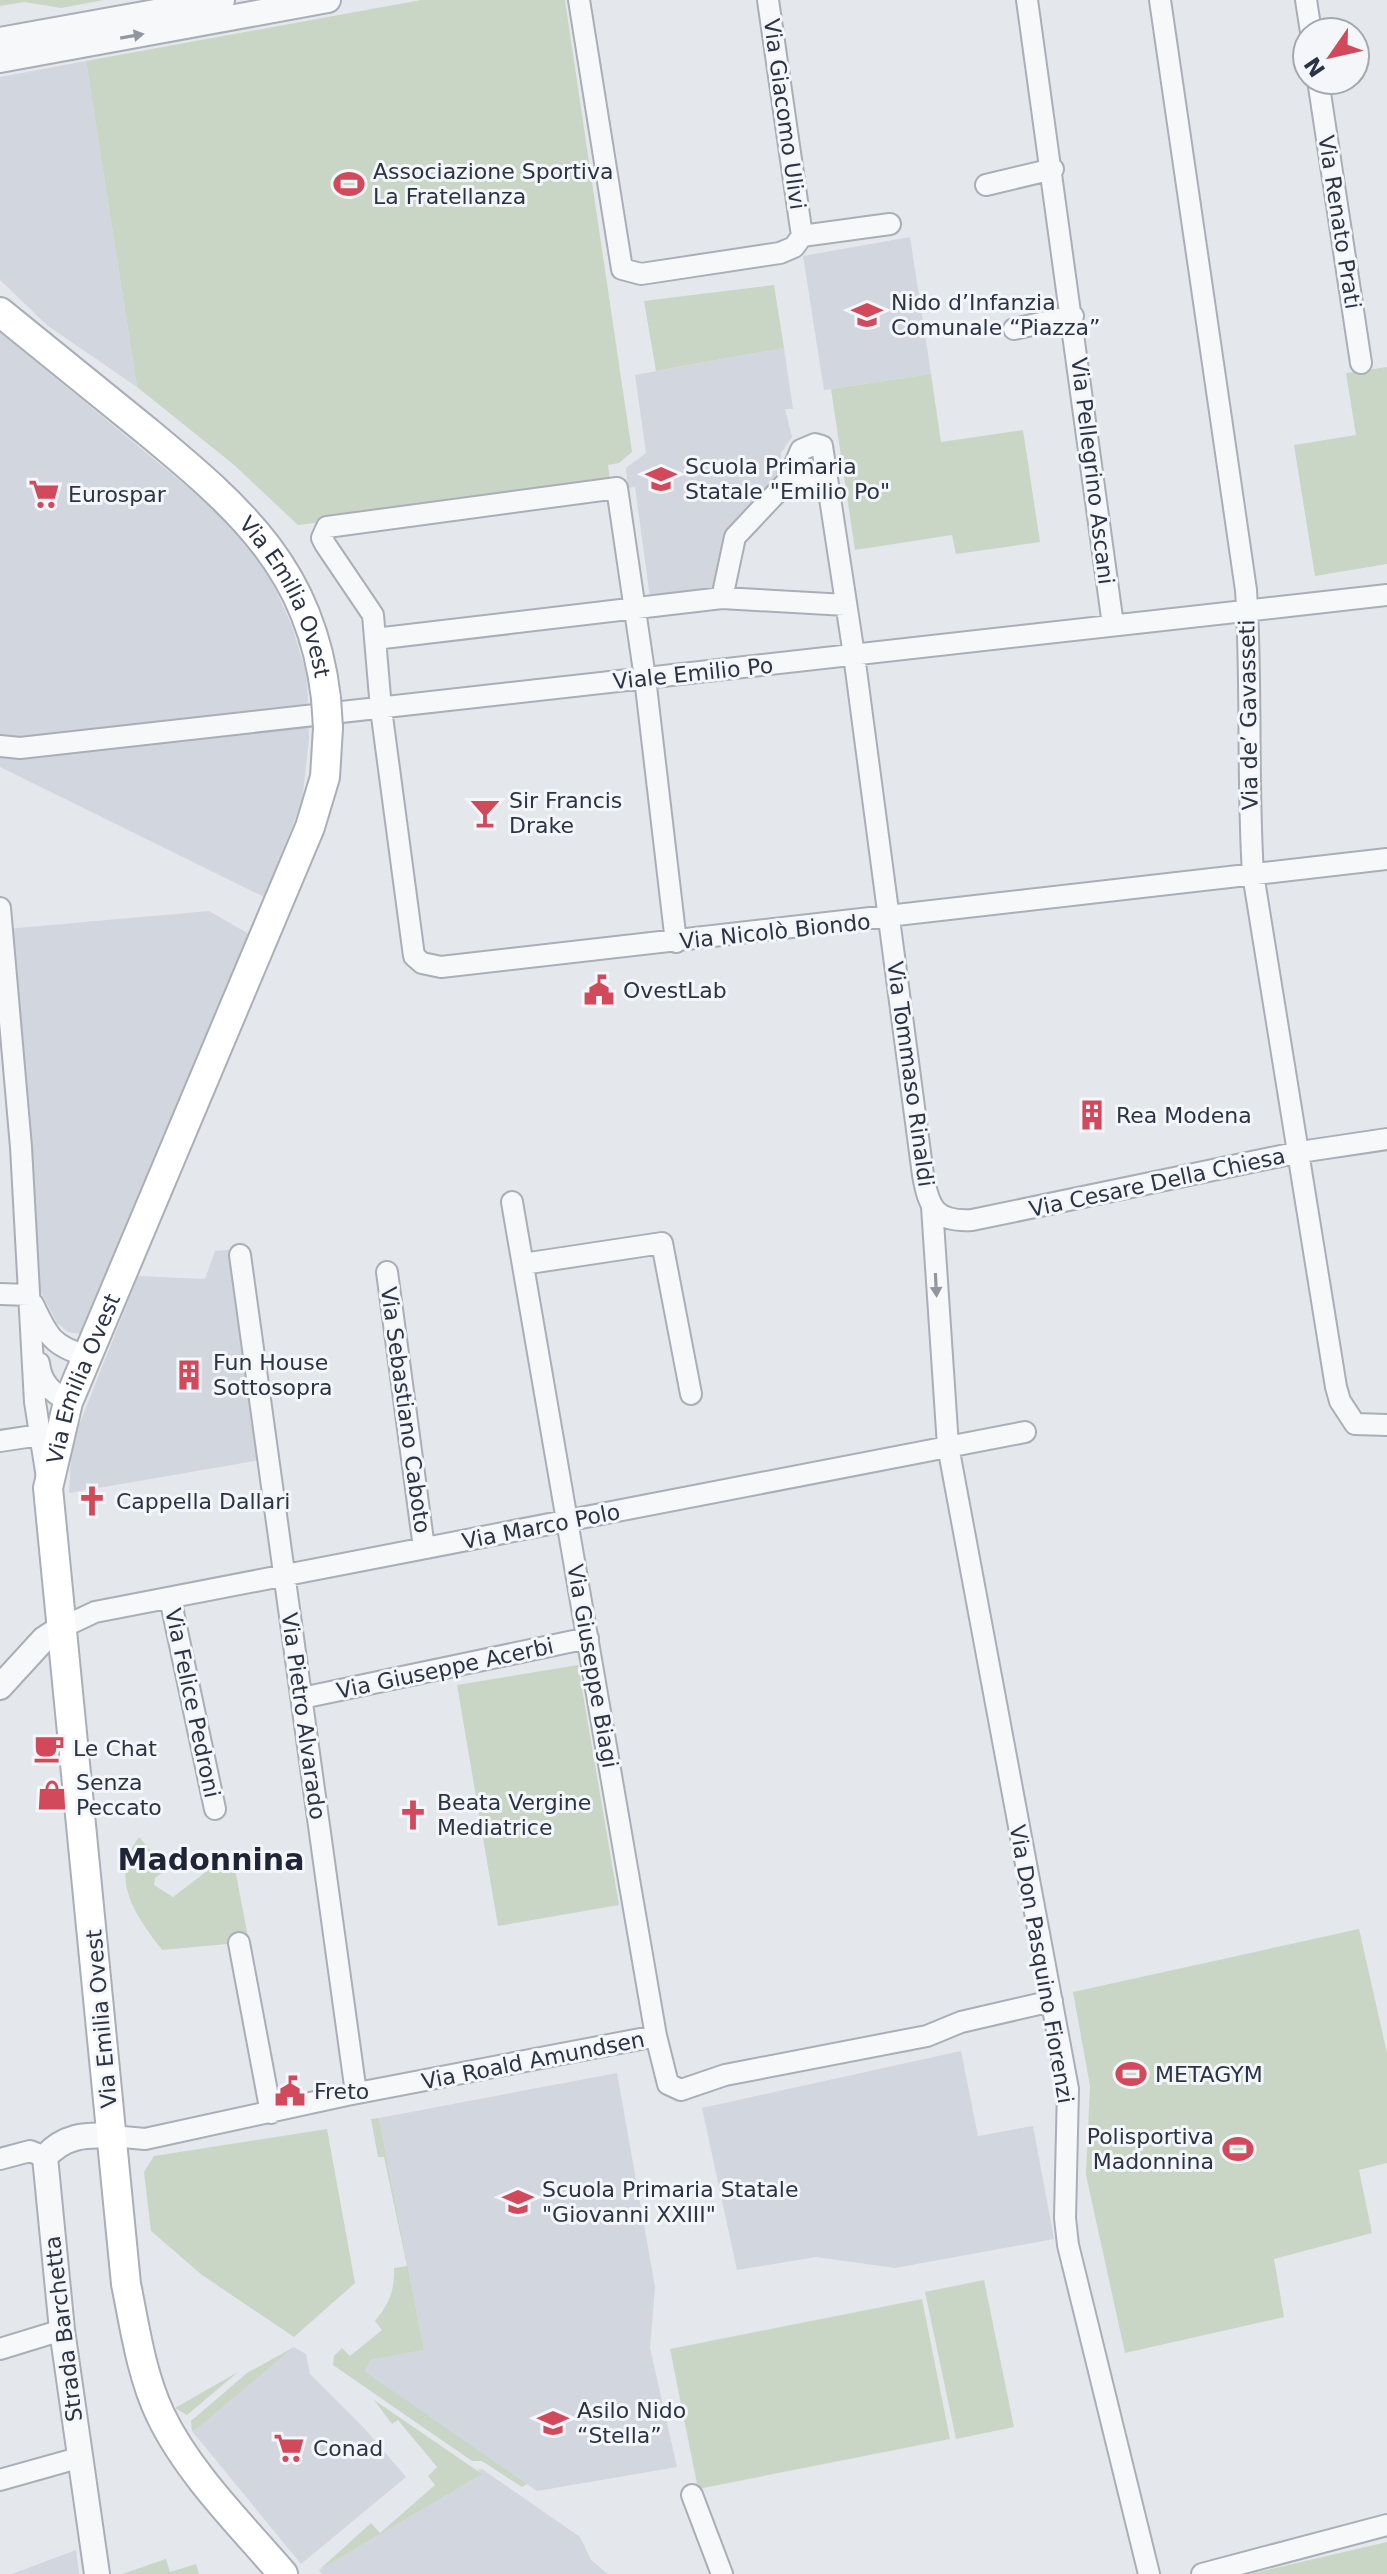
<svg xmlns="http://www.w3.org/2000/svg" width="1387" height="2574" viewBox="0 0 1387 2574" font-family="'DejaVu Sans',sans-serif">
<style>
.built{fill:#d2d6de}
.green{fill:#c9d6c5}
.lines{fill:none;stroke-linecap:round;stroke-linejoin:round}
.minor-casing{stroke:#a9aeb7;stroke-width:24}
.tertiary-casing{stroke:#a9aeb7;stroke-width:28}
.secondary-casing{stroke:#a9aeb7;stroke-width:32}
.minor{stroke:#f7f8fa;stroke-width:20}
.tertiary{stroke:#f7f8fa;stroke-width:24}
.secondary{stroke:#fff;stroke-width:28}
.secondary-bridge-casing{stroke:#a9aeb7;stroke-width:32;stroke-linecap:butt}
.secondary-bridge{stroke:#fff;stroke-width:28}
.oneway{fill:#9196a0}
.labels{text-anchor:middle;stroke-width:6;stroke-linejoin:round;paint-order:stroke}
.street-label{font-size:22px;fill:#2b3445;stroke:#f4f6f9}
.poi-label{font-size:22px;fill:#2b3445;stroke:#f4f6f9;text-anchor:start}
.district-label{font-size:30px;font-weight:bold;fill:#1d2536;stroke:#f4f6f9}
</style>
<rect width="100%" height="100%" fill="#e4e7ec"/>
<path class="built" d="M86,61L137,387L48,326L0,280V77Z
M910,237L931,374L824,390L803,256Z
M0,332L213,508L242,538L269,575L292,626L307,676L309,739L302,802L264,897L0,767Z
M784,348L793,409H785L792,437L781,453L780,472L726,531L712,593L650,597L635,487L628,488L626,468L646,453L635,375Z
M209,911L249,934L88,1324L79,1334L68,1332L57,1323L37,1284L6,929Z
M250,1248L277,1457L69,1493L72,1443L138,1276L205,1279L215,1251Z
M961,2051L978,2136L1033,2126L1054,2239L895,2268L816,2257L737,2270L702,2108Z
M617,2073L655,2287L650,2348L677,2467L537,2491L363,2371L371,2360L424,2350L379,2118Z
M294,2347L306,2354L310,2374L364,2428L406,2477L301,2564L192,2431Z
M482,2469L580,2537L591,2560L608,2574H322L319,2570L481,2474L477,2470Z
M76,2550L79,2574H12Z"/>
<path class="green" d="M0,0H104L61,8L24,2L0,6Z
M421,0H565L632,452L619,463L608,465L611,488L298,525L233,464L137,387L86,61Z
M774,285L784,348L656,371L644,301Z
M1387,367V564L1315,576L1294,445L1356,435L1346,373Z
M931,374L941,442L1023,430L1040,542L956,554L952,535L855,550L831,389Z
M578,1665L619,1905L498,1926L457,1685Z
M139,1837L161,1863L163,1872L155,1878L154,1885L173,1897L228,1855L235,1869L249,1942L162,1950C136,1916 108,1879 139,1837Z
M1359,1929L1387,2053V2163L1359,2170L1372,2233L1274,2259L1284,2317L1125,2353L1086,2175L1090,2086L1073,1992Z
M379,2118L424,2350L371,2360L364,2371L527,2484L522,2487L482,2461H472L333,2365L334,2356L342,2348L350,2356L382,2330L375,2321C389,2304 395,2290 394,2268L407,2266L384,2157H378L371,2119Z
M327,2129L355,2283L294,2337L202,2275L151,2231L144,2172L154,2156Z
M984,2280L1014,2427L956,2439L925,2292Z
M922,2299L950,2439L698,2489L670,2349Z
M294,2347L201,2425L192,2431L191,2421L247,2373Z
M238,2372L187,2415L175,2408Z
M374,2400L482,2474L319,2570L371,2523L380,2533L435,2485L428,2476L437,2467L398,2420L392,2424Z
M1387,2542V2574H1250Z
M166,2559L170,2572L196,2564L199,2574H122Z"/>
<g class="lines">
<g class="minor-casing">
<path id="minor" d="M579,0L622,269L641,274L780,253L794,247L802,236
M768,0L802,236L890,224
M1027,0L1113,625
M1160,0L1246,590C1252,685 1247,779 1253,874L1336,1387L1340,1401L1355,1424L1387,1425
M1306,0L1311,32
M1318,80L1361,363
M986,185L1053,169
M1014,329L1073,316
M827,478L818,482L802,478L795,464L801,450L815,444L822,446L854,655L923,1175C929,1209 936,1222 972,1220L1300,1152L1387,1139
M722,598L735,537L797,471
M375,639L722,598L846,605
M0,746L20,748L1387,595
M0,908L21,1147L35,1402L47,1478
M676,942L645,678L617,488L327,527L322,538L325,544L373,615L381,709L414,956L422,963L441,967C756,933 1071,894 1387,859
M512,1202L656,2036L668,2084L681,2090L725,2075L927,2036L961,2022L1052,2001
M932,1207L948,1446L1068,2089L1065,2218L1068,2245L1149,2574
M240,1255L356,2093
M523,1264L662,1243L691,1394
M387,1272L424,1548
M0,1294L29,1295
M33,1304C48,1336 52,1346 87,1356
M39,1363C41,1383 52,1392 68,1402
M0,1441L40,1435
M170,1598L215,1809
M61,1628L95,1612L1025,1432
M302,1698L588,1638
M239,1943L271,2113
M112,2136L145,2139L347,2095L656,2036
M0,2159L30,2151L45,2157
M0,2349L62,2330
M0,2480L78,2458
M692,2495L722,2574
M1202,2574L1387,2525"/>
</g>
<g class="tertiary-casing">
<path id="tertiary" d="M0,40L222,0
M0,60L328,0
M0,1687L44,1639L61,1628
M97,2574L62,2330L45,2157C64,2136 85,2134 112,2136"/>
</g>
<g class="secondary-casing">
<g id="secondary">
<path id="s1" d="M0,312C50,352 99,392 148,432C242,510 311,570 326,698"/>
<path id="s2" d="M283,2574C241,2525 188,2473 160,2414C141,2373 135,2328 126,2284L48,1488L68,1402L310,827L325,777L328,728"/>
</g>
</g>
<use href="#minor" class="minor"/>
<use href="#tertiary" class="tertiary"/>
<use href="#secondary" class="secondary"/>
<g class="secondary-bridge-casing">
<path id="secondary-bridge" d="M326,698L328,728"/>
</g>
<use href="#secondary-bridge" class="secondary-bridge"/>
</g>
<defs><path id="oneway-solid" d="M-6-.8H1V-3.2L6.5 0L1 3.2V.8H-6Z" transform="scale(2)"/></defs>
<g class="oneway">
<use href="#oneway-solid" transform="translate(132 36) rotate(-10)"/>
<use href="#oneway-solid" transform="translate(936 1285) rotate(87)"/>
</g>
<defs>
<g id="stadium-bare" transform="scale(2.4)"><path d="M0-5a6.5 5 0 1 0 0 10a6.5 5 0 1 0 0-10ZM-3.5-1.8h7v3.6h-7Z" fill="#d1495b" stroke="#f4f6f9" stroke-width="2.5" paint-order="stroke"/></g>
<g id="school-bare" transform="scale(2.4)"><path d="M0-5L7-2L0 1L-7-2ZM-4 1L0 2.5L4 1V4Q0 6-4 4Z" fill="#d1495b" stroke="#f4f6f9" stroke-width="2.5" paint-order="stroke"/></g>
<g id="supermarket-bare" transform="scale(2.4)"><path d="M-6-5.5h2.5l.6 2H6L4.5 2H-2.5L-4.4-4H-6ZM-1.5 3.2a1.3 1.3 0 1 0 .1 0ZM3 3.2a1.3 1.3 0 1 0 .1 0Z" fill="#d1495b" stroke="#f4f6f9" stroke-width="2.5" paint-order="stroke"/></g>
<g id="bar-bare" transform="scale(2.4)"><path d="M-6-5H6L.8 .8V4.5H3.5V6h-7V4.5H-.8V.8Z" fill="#d1495b" stroke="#f4f6f9" stroke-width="2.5" paint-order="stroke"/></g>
<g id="civic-bare" transform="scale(2.4)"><path d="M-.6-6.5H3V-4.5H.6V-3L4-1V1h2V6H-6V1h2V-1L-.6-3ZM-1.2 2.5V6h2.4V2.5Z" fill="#d1495b" stroke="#f4f6f9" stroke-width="2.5" paint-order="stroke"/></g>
<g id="building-bare" transform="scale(2.4)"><path d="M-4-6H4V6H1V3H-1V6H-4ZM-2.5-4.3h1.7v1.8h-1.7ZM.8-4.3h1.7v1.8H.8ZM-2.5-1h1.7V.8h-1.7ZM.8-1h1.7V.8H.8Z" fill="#d1495b" stroke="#f4f6f9" stroke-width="2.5" paint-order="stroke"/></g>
<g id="church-bare" transform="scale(2.4)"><path d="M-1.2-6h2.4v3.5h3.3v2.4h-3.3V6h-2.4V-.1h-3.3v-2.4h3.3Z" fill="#d1495b" stroke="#f4f6f9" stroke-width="2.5" paint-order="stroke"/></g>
<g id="cafe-bare" transform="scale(2.4)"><path d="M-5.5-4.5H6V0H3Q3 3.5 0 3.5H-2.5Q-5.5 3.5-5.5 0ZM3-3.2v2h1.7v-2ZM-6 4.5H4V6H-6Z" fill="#d1495b" stroke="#f4f6f9" stroke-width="2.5" paint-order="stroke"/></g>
<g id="shop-bare" transform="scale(2.4)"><path d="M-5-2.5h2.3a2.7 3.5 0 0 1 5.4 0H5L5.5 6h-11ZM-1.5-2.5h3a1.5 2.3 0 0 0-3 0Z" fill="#d1495b" stroke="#f4f6f9" stroke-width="2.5" paint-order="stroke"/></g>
</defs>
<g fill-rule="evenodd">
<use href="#stadium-bare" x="349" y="184"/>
<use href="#school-bare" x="867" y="315"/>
<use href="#school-bare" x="661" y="479"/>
<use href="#supermarket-bare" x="44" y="494"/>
<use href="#bar-bare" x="485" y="813"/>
<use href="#civic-bare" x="599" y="990"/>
<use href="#building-bare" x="1092" y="1115"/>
<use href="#building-bare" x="189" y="1375"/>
<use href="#church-bare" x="92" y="1501"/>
<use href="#cafe-bare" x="49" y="1748"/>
<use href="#shop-bare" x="52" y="1795"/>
<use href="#church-bare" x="413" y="1815"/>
<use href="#stadium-bare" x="1131" y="2074"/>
<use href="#civic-bare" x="290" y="2091"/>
<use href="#stadium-bare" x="1238" y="2149"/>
<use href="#school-bare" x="518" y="2202"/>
<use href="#school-bare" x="553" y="2423"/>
<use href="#supermarket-bare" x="289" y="2448"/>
</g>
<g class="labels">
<g class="street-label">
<text transform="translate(785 114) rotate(82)" y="8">Via Giacomo Ulivi</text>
<text transform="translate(1340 222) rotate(81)" y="8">Via Renato Prati</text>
<text transform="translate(1093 471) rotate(83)" y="8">Via Pellegrino Ascani</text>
<text dy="8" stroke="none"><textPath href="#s1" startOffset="410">Via Emilia Ovest</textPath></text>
<text transform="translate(693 673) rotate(-6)" y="8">Viale Emilio Po</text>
<text transform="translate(1248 715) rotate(-91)" y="8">Via de’ Gavasseti</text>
<text transform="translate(775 931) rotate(-6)" y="8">Via Nicolò Biondo</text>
<text transform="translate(911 1074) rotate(82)" y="8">Via Tommaso Rinaldi</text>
<text transform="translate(1157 1182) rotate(-12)" y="8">Via Cesare Della Chiesa</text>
<text dy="8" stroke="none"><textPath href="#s2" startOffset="1252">Via Emilia Ovest</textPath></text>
<text transform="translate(406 1410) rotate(82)" y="8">Via Sebastiano Caboto</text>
<text transform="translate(541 1526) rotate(-11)" y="8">Via Marco Polo</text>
<text transform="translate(593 1666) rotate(80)" y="8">Via Giuseppe Biagi</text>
<text transform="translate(445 1668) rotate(-12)" y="8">Via Giuseppe Acerbi</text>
<text transform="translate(193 1703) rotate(78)" y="8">Via Felice Pedroni</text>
<text transform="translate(304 1716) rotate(82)" y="8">Via Pietro Alvarado</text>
<text transform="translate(1042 1964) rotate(80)" y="8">Via Don Pasquino Fiorenzi</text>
<text transform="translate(101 2019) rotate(-95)" y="8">Via Emilia Ovest</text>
<text transform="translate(533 2060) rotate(-11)" y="8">Via Roald Amundsen</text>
<text transform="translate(63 2329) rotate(-97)" y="8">Strada Barchetta</text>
</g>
<g class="poi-label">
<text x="373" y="179">Associazione Sportiva<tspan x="373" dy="25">La Fratellanza</tspan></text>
<text x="891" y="310">Nido d’Infanzia<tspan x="891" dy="25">Comunale “Piazza”</tspan></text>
<text x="685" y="474">Scuola Primaria<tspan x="685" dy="25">Statale "Emilio Po"</tspan></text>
<text x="68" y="502">Eurospar</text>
<text x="509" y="808">Sir Francis<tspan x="509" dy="25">Drake</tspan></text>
<text x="623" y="998">OvestLab</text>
<text x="1116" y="1123">Rea Modena</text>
<text x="213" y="1370">Fun House<tspan x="213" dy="25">Sottosopra</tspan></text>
<text x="116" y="1509">Cappella Dallari</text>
<text x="73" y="1756">Le Chat</text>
<text x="76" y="1790">Senza<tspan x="76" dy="25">Peccato</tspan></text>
<text x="437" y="1810">Beata Vergine<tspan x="437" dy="25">Mediatrice</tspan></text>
<text x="1155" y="2082">METAGYM</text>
<text x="314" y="2099">Freto</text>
<text x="1214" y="2144" text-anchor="end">Polisportiva<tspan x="1214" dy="25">Madonnina</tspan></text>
<text x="542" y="2197">Scuola Primaria Statale<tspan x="542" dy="25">"Giovanni XXIII"</tspan></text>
<text x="577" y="2418">Asilo Nido<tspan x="577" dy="25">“Stella”</tspan></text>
<text x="313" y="2456">Conad</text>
</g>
<g class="district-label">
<text x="211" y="1870">Madonnina</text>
</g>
</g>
<g transform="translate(1331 56) rotate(236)"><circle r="38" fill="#f4f6f9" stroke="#a4a8b1" stroke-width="2"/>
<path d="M0-6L14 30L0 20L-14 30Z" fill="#d1495b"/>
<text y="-12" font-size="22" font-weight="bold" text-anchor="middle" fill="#2b3445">N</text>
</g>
</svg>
